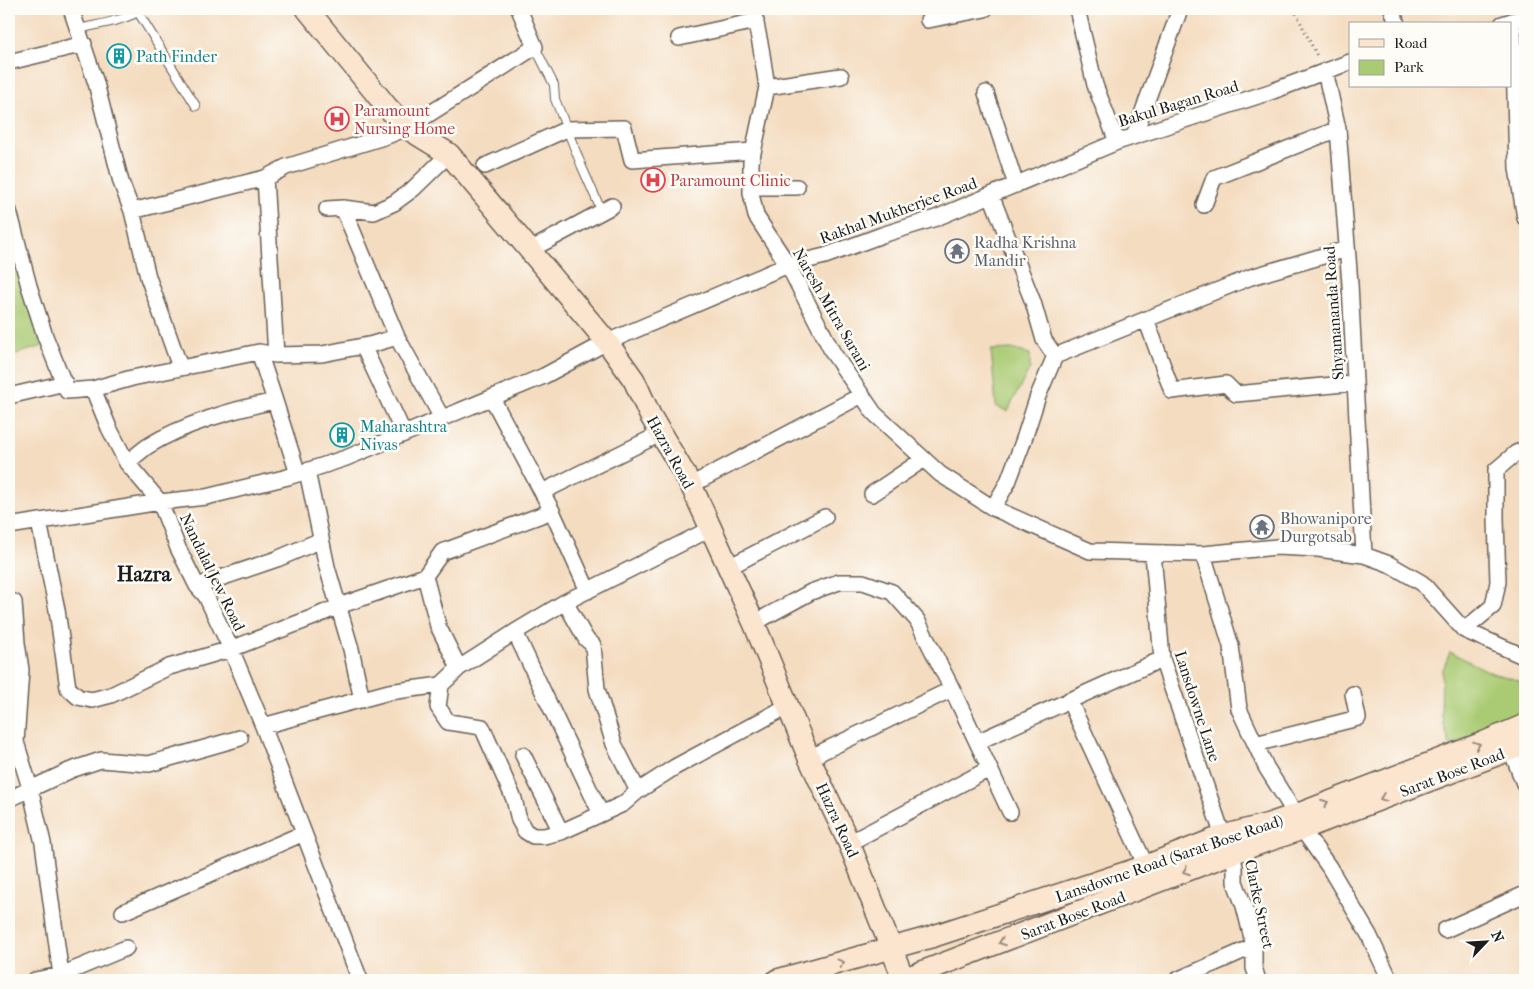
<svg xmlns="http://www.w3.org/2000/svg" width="1534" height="989" viewBox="0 0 1534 989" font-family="'IM FELL French Canon',serif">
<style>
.green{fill:#aacb73;stroke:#637448}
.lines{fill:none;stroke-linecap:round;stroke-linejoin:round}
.lane-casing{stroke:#685f55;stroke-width:10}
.street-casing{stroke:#685f55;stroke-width:18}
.secondary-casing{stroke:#685f55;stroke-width:24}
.path{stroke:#685f55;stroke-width:3;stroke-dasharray:1 4;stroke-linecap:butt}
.lane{stroke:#fff;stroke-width:8}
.street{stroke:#fff;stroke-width:15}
.secondary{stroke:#fce5cf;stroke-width:21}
.oneway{stroke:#978b7e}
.labels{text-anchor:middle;stroke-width:5;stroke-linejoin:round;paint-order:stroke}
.culture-label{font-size:16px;fill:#0d838f;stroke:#fdfcf7;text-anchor:start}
.street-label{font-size:16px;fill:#1c1c1c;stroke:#fdfcf7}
.health-label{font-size:16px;fill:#be3a42;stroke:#fdfcf7;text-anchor:start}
.worship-label{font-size:16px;fill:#5b616d;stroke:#fdfcf7;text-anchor:start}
.district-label{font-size:21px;font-weight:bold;fill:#1c1c1c;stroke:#fdfcf7}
</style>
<rect width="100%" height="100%" fill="#fdfcf7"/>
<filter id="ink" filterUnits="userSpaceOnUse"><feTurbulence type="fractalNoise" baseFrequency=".02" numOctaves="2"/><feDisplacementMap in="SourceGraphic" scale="10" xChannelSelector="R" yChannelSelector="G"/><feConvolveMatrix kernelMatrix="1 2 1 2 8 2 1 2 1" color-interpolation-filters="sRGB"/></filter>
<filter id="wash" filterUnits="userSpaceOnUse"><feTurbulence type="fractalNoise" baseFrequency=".0096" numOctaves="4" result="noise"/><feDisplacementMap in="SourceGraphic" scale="20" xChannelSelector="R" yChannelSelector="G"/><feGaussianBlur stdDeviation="1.12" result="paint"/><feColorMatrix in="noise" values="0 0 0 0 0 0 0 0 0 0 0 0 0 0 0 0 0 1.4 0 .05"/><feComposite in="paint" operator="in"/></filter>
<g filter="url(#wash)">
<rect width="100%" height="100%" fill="#f4dcc0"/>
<path class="green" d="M9,238L43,346L9,356Z
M1011,349L1030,354V369L1012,402L1008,412L996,406L991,350Z
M1450,652L1492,673L1525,682V718L1450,746L1441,714L1442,672Z"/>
</g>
<g filter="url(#ink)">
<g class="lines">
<g class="lane-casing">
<path id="lane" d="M138,12L196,106
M79,29C99,24 125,21 143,9
M535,47L554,85L555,99L582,167L602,212"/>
</g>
<g class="street-casing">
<path id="street" d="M71,9L96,83L121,182L132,211L148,277L180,367
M753,9L761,48L767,87L751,162V193L756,216L788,265L833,353L874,413L940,474L993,508L1090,551L1203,554L1277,547L1318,549L1364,555L1389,564L1422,583L1464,630L1525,657
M1077,9L1095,85L1117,142
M1392,9L1397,24
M928,20L985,9
M1513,22L1517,168L1525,218
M1502,24C1510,22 1517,18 1525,19
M679,38L756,21
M9,62L84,44
M1325,71L1338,129L1350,284L1364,555
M767,87L841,76
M986,93L1016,185
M1134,136L1179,12L1178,9
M485,166L567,129L624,128L632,160L753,151
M751,187H797
M991,195L1033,302L1044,340L1055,356
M1204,205L1214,178L1338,129
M343,208L397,337L442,418
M327,209L343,208L374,212L394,203L413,189L449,154
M9,211L29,286L45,336L67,391L93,389L109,428L127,463L160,502L178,548L197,586L206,596L231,649L263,726L360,980
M132,211L265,178L286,167L387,136L407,128L535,47L519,9
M530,250L612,206
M1146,319L1172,391L1226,384L1236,394L1355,383
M363,346L404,434
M259,352L275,401L298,474
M276,355L322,354L373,344L397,337
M93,389L132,378L259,352L276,355L265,178
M9,396L65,383
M492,398L552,511L588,591
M127,463C134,457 141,451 148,446C183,424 235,409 275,401
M307,471L327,567L351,649L362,700
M691,485L862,395
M542,492L662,433
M872,494L924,459
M993,508L1008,482L1023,442L1038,396L1055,356L1251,277L1347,249
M39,522L57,610L68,688L78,697L92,700L111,695L169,667L231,649L314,617L339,606L425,576L442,552L552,511
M9,526L160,502L206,497L288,477L346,458L544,376L607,342L788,265L825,256L882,235L936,218L1117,142L1273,91L1350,62
M710,529L565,602L515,632L459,668L441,685L438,707L448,722L482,727L514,799L519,820L525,831L533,836H544L561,832L623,804L638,791L675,767L788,706
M1153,553L1162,659L1223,836L1232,853L1235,867V882L1244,906L1254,946V968L1258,980
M1203,554L1231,646L1239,709L1266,767L1296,815L1302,829L1329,867L1369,935L1390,980
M729,567L825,517
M425,576L438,626L459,668
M197,586L277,559L321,540
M565,602L586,639L593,645L597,689L614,744L638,791
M9,603L14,602L17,643L21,670L16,742L30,788L43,843L61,975
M754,623L811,592L839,582H863L892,592L917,620L952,689L1010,812
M1464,630L1493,606L1498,582L1496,519V470L1516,453L1525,449
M515,632L601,814
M1069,700L1146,866
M263,726L389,692L441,685
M977,742L1162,659
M1255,744L1358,718L1353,694
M1511,750L1525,786
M523,755L561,832
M809,758L952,689
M9,799L71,770L101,760L149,764L240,738
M849,843L989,769
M123,912L304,833
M1445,930L1525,894
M35,980L61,975L126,948
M1177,980L1254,946"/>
</g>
<g class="secondary-casing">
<path id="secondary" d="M307,9L387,107L407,128L449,154L607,342L634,380L650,415L691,485L737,586L754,623L809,758L849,843L904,980
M777,980L931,937L1146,866L1223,836L1269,824L1296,815L1485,742L1525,725
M901,980L1232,853L1302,829L1525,744"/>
</g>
<path class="path" d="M1294,9L1318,58"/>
<use href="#lane" class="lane"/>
<use href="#street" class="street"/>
<use href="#secondary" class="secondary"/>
</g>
<defs><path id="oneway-chevron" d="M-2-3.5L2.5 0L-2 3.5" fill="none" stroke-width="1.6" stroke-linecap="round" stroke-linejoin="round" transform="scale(1.25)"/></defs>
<g class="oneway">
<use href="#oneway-chevron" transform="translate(1477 745) rotate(-20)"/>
<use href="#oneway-chevron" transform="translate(1383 798) rotate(159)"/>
<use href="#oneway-chevron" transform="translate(1325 803) rotate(-21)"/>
<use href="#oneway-chevron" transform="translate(1186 871) rotate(159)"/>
<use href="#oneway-chevron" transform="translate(1002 942) rotate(159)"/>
<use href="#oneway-chevron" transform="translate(841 963) rotate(-15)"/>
</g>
</g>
<defs>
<g id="building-ring" transform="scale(1.25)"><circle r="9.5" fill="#fdfcf7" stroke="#0f9aa8" stroke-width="1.5"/><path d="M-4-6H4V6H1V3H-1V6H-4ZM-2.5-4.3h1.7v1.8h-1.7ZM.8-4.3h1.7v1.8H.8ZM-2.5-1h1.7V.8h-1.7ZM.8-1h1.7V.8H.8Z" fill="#0f9aa8"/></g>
<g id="hospital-ring" transform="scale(1.25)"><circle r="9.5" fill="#fdfcf7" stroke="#e0444e" stroke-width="1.5"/><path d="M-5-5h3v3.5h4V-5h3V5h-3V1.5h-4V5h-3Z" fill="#e0444e"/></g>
<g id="temple-ring" transform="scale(1.25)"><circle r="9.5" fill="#fdfcf7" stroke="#6b7280" stroke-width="1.5"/><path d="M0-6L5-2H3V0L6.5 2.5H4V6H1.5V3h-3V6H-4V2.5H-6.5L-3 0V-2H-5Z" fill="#6b7280"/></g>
</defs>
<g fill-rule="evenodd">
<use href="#building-ring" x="119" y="56"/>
<use href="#hospital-ring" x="337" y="119"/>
<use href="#hospital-ring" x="653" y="180"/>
<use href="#temple-ring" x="957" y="251"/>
<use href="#building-ring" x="342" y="435"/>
<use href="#temple-ring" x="1262" y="527"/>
</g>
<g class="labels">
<g class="culture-label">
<text x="136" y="62">Path Finder</text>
<text x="360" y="432">Maharashtra<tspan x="360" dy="18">Nivas</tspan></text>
</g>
<g class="street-label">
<text transform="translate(1178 103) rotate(-17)" y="6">Bakul Bagan Road</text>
<text transform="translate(898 210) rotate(-20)" y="6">Rakhal Mukherjee Road</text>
<text transform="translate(832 309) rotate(60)" y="6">Naresh Mitra Sarani</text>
<text transform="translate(1333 313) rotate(-94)" y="6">Shyamananda Road</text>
<text transform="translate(671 452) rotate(61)" y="6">Hazra Road</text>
<text transform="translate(213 572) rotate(64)" y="6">Nandalal Jew Road</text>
<text transform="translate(1198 706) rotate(72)" y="6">Lansdowne Lane</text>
<text transform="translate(1452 772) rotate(-21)" y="6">Sarat Bose Road</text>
<text transform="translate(838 820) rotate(65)" y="6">Hazra Road</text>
<text transform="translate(1169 858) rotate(-19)" y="6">Lansdowne Road (Sarat Bose Road)</text>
<text transform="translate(1260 904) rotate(78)" y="6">Clarke Street</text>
<text transform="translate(1073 915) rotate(-21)" y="6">Sarat Bose Road</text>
</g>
<g class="health-label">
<text x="354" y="116">Paramount<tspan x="354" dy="18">Nursing Home</tspan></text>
<text x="670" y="186">Paramount Clinic</text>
</g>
<g class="worship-label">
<text x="974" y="248">Radha Krishna<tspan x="974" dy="18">Mandir</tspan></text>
<text x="1280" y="524">Bhowanipore<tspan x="1280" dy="18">Durgotsab</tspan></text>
</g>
<g class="district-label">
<text x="144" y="581">Hazra</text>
</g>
</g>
<rect width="1534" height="989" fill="none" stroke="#fdfcf7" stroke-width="30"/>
<rect x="1349" y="22" width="162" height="65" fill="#fdfcf7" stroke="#a3a29f"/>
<rect x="1359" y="39" width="25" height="8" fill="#fce5cf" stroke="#a3a29f"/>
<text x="1394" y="48" font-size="15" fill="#1c1c1c">Road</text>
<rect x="1359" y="60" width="25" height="15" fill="#aacb73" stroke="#a3a29f"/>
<text x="1394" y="72" font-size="15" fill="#1c1c1c">Park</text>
<g transform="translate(1486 942) rotate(65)" stroke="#fdfcf7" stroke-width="4" paint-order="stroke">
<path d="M0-4L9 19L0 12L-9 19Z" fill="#1c1c1c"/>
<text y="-8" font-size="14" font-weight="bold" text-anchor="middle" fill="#1c1c1c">N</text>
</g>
</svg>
